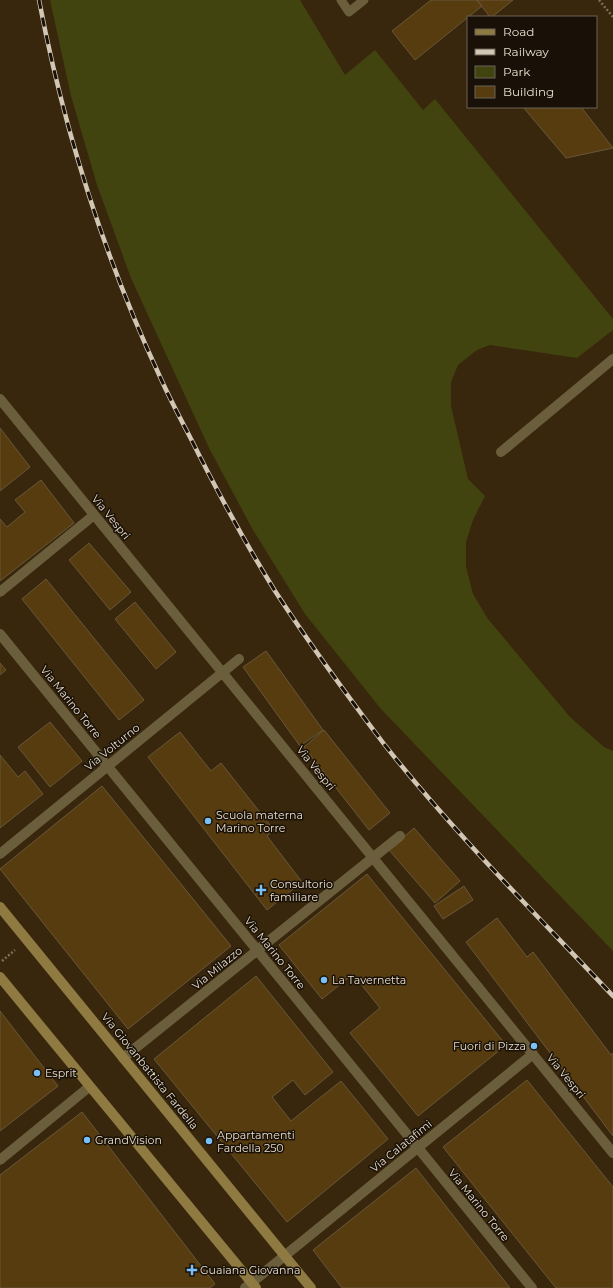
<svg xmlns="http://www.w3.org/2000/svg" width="613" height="1288" viewBox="0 0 613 1288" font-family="Montserrat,sans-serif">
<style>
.green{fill:#41440f}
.building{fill:#573c10;stroke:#69573b}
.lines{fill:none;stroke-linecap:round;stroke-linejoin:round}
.path{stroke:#7e7059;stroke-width:2.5;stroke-dasharray:2 2;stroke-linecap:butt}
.service{stroke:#6b5e3c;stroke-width:9}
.minor{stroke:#6b5e3c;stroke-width:10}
.secondary{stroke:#8f7a42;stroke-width:10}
.rail-casing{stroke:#d2c7b5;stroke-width:4.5}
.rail{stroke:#191107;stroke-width:3;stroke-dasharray:9;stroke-linecap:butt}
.poi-dot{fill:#79bff8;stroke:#191107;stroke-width:1.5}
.labels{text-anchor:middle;stroke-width:3;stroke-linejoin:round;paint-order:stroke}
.street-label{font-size:11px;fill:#e9dece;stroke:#191107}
.poi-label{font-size:11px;fill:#e9dece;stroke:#191107;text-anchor:start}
</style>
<rect width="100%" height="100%" fill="#38270c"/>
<path class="green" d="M50,0H300L345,75L375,50L423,110L435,99L613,319V330L577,358L490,345L477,350L458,365L451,382V406L468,479L485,496L473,520L466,542V567L473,594L488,619L570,717L604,747L613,751V951L381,709L305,614L253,530L209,448L131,278L97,185L71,96Z"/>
<path class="building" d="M431,0H477L482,6L415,60L392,31Z
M477,0H513L492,17H490Z
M523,107H581L613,148L566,158Z
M0,428L30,467L0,491Z
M41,480L74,523L0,581V519L7,527L25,512L15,500Z
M89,543L131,592L110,610L69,560Z
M46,579L144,700L119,720L22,599Z
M135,602L176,652L156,669L115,619Z
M266,651L323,730L300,746L243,667Z
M0,663L6,670L0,675Z
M50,722L82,761L50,787L18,747Z
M324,730L390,813L369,830L304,747Z
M180,732L211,771L221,763L274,830L267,836L302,882L267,910L148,757Z
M0,755L18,777L25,771L43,794L0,828Z
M102,786L231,946L128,1029L0,869Z
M414,828L460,881L435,903L389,850Z
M367,874L506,1045L418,1116L350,1033L380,1008L353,974L322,999L279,945Z
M464,886L473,900L443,919L434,906Z
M497,918L527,957L533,952L611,1055L613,1053V1136L466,942Z
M256,976L333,1072L305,1095L293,1080L272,1097L291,1121L341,1081L388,1139L287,1222L154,1059Z
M0,1011L58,1086L0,1131Z
M527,1080L613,1187V1288H556L443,1147Z
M82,1112L215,1284L210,1288H0V1175Z
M416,1168L510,1288H342L313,1250Z"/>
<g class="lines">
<path class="path" d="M599,0L613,17
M2,961L15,950"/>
<path class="service" d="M341,0L349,12L364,0"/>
<path class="minor" d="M0,399L613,1153
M501,452L613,359
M0,592L94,515
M0,634L532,1288
M0,854L239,659
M123,1058L400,836
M0,1160L89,1087
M245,1288L533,1054"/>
<path class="secondary" d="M0,907L311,1288
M0,977L256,1288"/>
<g class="rail-casing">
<path id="rail" d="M39,0C64,130 105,259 161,379C170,399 180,418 190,437C216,489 244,541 275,591C309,643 346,694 384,744C454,833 536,914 613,996"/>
</g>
<use href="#rail" class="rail"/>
</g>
<g class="poi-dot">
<circle cx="208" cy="821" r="4"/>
<path d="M259 884h4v4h4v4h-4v4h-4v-4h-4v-4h4z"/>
<circle cx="324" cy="980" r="4"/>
<circle cx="534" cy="1046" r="4"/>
<circle cx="37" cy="1073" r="4"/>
<circle cx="87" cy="1140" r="4"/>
<circle cx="209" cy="1141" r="4"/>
<path d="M190 1264h4v4h4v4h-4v4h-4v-4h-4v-4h4z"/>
</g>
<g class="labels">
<g class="street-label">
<text transform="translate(111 517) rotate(51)" y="4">Via Vespri</text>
<text transform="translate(71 702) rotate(51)" y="4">Via Marino Torre</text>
<text transform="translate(112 747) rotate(-39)" y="4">Via Volturno</text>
<text transform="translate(316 768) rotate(51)" y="4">Via Vespri</text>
<text transform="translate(275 953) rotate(51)" y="4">Via Marino Torre</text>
<text transform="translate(217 968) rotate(-39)" y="4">Via Milazzo</text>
<text transform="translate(150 1071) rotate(51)" y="4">Via Giovanbattista Fardella</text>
<text transform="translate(566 1076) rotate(51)" y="4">Via Vespri</text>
<text transform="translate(401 1146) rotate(-39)" y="4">Via Calatafimi</text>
<text transform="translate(479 1205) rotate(51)" y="4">Via Marino Torre</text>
</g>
<g class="poi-label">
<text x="216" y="819">Scuola materna<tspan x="216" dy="13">Marino Torre</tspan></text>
<text x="270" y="888">Consultorio<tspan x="270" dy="13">familiare</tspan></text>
<text x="332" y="984">La Tavernetta</text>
<text x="526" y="1050" text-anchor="end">Fuori di Pizza</text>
<text x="45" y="1077">Esprit</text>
<text x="217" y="1139">Appartamenti<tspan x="217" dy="13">Fardella 250</tspan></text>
<text x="95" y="1144">GrandVision</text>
<text x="200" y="1274">Guaiana Giovanna</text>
</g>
</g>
<rect x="467" y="16" width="130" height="92" fill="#191107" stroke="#6c6357"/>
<rect x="475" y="29" width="20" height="6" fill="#8f7a42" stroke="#6c6357"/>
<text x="503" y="36" font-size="12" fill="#e9dece">Road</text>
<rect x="475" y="49" width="20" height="6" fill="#d2c7b5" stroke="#6c6357"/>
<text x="503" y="56" font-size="12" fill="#e9dece">Railway</text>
<rect x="475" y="66" width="20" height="12" fill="#41440f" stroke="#6c6357"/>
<text x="503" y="76" font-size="12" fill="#e9dece">Park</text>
<rect x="475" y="86" width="20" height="12" fill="#573c10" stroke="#6c6357"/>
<text x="503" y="96" font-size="12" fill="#e9dece">Building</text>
</svg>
